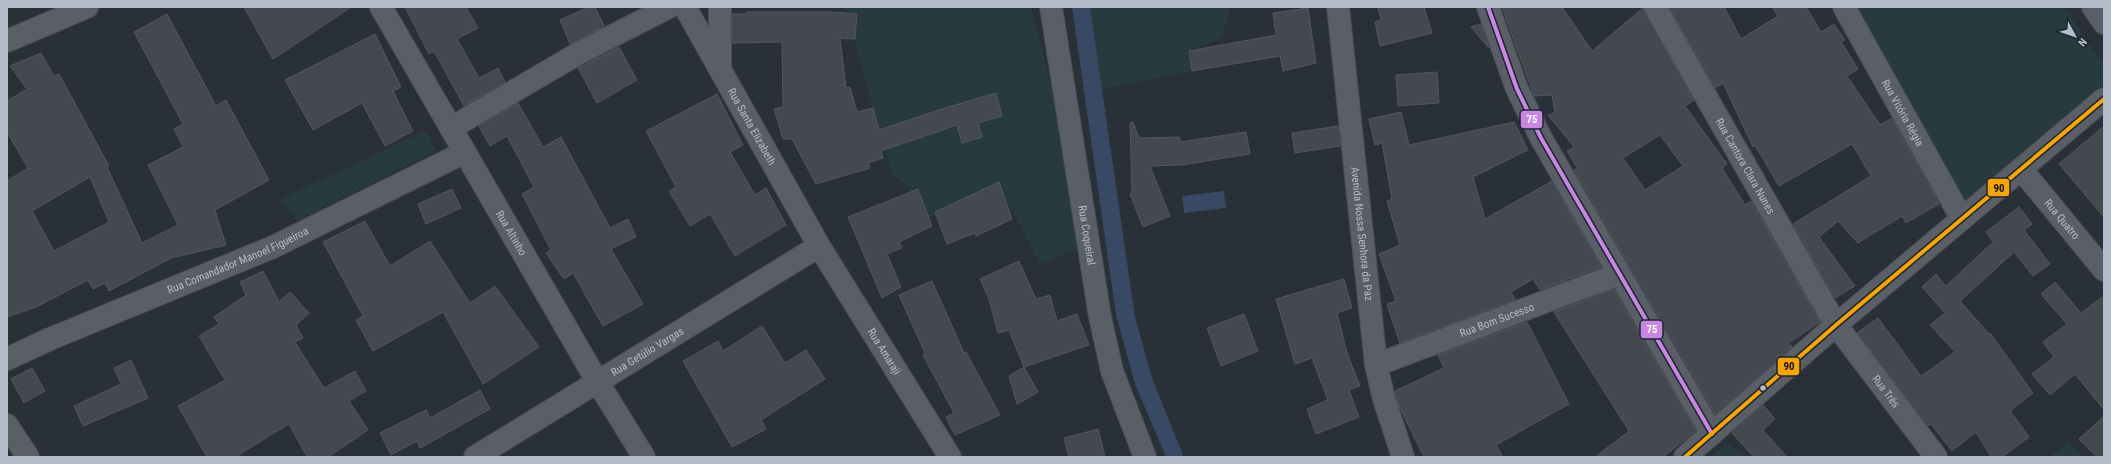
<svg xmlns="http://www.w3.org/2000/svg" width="2111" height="464" viewBox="0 0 2111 464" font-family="'Roboto Condensed',sans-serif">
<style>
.green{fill:#273a3e}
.water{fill:#384963}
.building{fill:#444950;stroke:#52575f;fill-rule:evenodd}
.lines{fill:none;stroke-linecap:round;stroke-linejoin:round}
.street-casing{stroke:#484c53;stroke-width:24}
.street{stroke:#5a5e66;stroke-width:22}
.bus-1-casing{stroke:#1d2633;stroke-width:7}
.bus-2-casing{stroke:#1d2633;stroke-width:7}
.bus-1{stroke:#c787e3;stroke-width:4}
.bus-2{stroke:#f7a600;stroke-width:4}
.bus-dot{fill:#b4bcc9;stroke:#1d2633;stroke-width:1.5}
.labels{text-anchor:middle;stroke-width:3;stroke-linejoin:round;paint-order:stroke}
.street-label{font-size:11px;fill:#b4bcc9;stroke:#1d2633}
.line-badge{stroke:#1d2633;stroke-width:1.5}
.badge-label{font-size:11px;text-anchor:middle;font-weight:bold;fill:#fff}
.pale-badge-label{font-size:11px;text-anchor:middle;font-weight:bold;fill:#111}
</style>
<rect width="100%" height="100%" fill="#2a3038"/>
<path class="green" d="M840,7H1031L1052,88L1078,249L1040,265L1010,205L918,218L908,185L892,175L846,10Z
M1089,7H1230V9L1222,38L1189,51L1192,71L1101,89Z
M1842,7H2064L2104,65V104L1963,223Z
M426,130L435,151L297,221L281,199Z
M2068,441L2083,457H2050Z
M1728,443L1745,457H1712Z"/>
<path class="water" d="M1072,7H1090L1135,317L1153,381L1184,457H1166L1135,384L1116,315Z
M1224,191L1226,208L1184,213L1182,196Z"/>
<path class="building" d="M244,7H351L273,59Z
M405,7H466L478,28L457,39L479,78L498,68L505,82L464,106L434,51L429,54Z
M589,7H595L604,26L570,44L560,20Z
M1378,7H1424L1432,33L1380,46L1375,22L1381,20Z
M1502,7H1562L1592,51L1643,8L1694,100L1685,106L1727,164L1722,168L1745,205L1751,201L1820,322L1789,343L1792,347L1715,414L1574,170L1577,168L1567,151L1574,147L1548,115L1555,113L1552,95L1534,96ZM1660,135L1683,166L1645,190L1623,158Z
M1669,7H1724L1741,39L1778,16L1772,7H1806L1821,32L1834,24L1845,40L1841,42L1858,69L1847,76L1880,125L1892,118L1939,204L1906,223L1902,216L1858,243L1838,221L1819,237L1855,286L1835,298L1793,224L1871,176L1852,144L1779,186L1755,145L1753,147L1723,83L1715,88Z
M1308,8L1316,63L1283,71L1280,56L1192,71L1189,51L1276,35L1273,13Z
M746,12H832L857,14L855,39L840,38L846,88L850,87L857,112L873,108L879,130L945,108L996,93L1002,116L978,123L982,137L962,143L957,125L881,151L883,158L868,163L870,168L816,184L792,139H783L774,109L783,107L782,42L732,43V14H746Z
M167,14L216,106L226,100L269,180L215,210L226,245L171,258L109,291L105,283L93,289L88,280L36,307L7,317V181L28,168L7,132V101L27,89L10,66L41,53L54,76L59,74L109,166L107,167L142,243L178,225L148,165L183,147L174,129L183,124L134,32ZM90,177L109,222L54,251L32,211Z
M1481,24L1489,48L1471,27Z
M375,34L401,87L393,91L413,131L385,146L362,103L313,130L285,80Z
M619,47L637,80L597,103L578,68Z
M1437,72L1439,103L1398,106L1396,75Z
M717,94L743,145L730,152L755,195L766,188L786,225L735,256L710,214L690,226L669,191L676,187L646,131Z
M518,103L543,147L561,137L610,228L628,219L636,237L611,249L643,304L603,326L573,273L564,279L546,253L551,250L522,194L534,187L507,136L490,146L479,126Z
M1401,112L1409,145L1514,122L1528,150L1473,177L1485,219L1552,181L1601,267L1540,290L1533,279L1511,292L1515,300L1400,343L1387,304L1396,301L1379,254L1400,245L1387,201L1392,199L1382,143L1375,145L1369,119Z
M1133,122L1139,138L1180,137V142L1246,132L1250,154L1181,165L1150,166L1170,216L1143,227L1130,194L1132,193L1130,123Z
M1338,126L1340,146L1295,153L1292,133Z
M2104,126V217L2059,164Z
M999,182L1012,219L976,236L975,233L947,244L935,212Z
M452,189L461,208L426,224L418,204Z
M918,189L932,226L899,242L902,248L887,254L901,287L882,298L848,217Z
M2019,207L2032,224L2024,230L2050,264L2033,276L2014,252L1960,301L1989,334L1990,333L2033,393L2010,411L2029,437L2002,457H1991L1976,432L1952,451L1931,424L1928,426L1857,333L1878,318L1921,376L1955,352L1930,325L1945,313L1922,287L1936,274L1946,286L1993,242L1986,232Z
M365,221L390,266L430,241L470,303L495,286L539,347L483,384L443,312L373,351L356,320L363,316L323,242Z
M1019,261L1036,299L1050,295L1057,321L1077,314L1089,345L1024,367L1009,330L998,333L989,299L980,279Z
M263,271L279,302L290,292L309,313L296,325L303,338L295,342L324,388L355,371L366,391L349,401L368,430L328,457H307L289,424L235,457H207L178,406L225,380L199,336L219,324L214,317L246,295L240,282Z
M1344,279L1352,308L1337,313L1347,353L1360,386L1349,390L1359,417L1316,434L1307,409L1328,400L1312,358L1295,364L1276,299Z
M932,281L964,353L966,352L1000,415L955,435L946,417L954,413L923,355L925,353L899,295Z
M2055,282L2081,313L2104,296V410L2075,374L2050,395L2032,374L2054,357L2043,342L2067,324L2041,294Z
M1614,289L1696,431L1663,457H1595L1629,431L1554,312Z
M1244,314L1258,351L1221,366L1207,328Z
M1527,322L1569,404L1496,445L1503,457H1424L1399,406L1395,391L1444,368L1438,355Z
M762,326L785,363L806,350L825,379L761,420L766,429L732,447L683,361L718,341L723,351Z
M131,360L148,398L83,426L74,406L121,384L114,368Z
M1024,367L1038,392L1017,404L1009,376Z
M32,368L45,391L24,403L11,379Z
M480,390L490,409L420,448L417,441L391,455L380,433L426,410L430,418Z
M1763,405L1775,419L1763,430L1787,457H1754L1732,433Z
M2104,416V457H2097L2079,439Z
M1098,429L1105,457H1069L1064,438Z"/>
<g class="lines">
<g class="street-casing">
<g id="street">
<path id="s1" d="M381,7L597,381L644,457"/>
<path id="s2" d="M685,7L819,246L950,457"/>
<path id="s3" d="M1051,7L1100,317L1112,371L1145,457"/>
<path id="s4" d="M1338,7L1376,365L1384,399L1403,457"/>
<path d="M1488,7L1517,89L1541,138L1712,434"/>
<path id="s5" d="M1655,7L1836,325L1936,457"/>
<path id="s6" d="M1844,7L1962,219"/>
<path d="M2093,7L2104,23"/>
<path d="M7,41L87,7"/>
<path d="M720,68V7"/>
<path d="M451,128L579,53L669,7"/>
<path id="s7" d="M2021,169L2104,270"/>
<path id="s8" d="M7,359L50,339L273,247L463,153"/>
<path id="s9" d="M1376,365L1619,274"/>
<path d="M7,425L28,457"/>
<path id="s10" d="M475,457L819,246"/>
<path d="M1685,457L1836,325L2104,99"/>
</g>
</g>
<use href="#street" class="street"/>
<g class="bus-1-casing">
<path id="bus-1" d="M1488,7L1517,89L1541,138L1712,434"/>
</g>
<g class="bus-2-casing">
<path id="bus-2" d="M1685,457L1836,325L2104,99"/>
</g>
<use href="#bus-1" class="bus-1"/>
<use href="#bus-2" class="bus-2"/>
</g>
<circle class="bus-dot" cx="1763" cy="388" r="3.5"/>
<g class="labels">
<g class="street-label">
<text dy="4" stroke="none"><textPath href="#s6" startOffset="121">Rua Vitória Régia</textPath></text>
<text dy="4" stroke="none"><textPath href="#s2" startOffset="137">Rua Santa Elizabeth</textPath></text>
<text dy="4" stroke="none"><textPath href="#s5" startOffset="183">Rua Cantora Clara Nunes</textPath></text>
<text dy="4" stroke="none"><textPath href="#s7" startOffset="65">Rua Quatro</textPath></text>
<text dy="4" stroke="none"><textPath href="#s1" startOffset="261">Rua Altinho</textPath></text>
<text dy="4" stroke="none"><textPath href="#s4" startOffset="228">Avenida Nossa Senhora da Paz</textPath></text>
<text dy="4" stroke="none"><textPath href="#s3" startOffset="231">Rua Coqueiral</textPath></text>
<text dy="4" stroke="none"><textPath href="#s8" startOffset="251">Rua Comandador Manoel Figueiroa</textPath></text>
<text dy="4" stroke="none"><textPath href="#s9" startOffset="129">Rua Bom Sucesso</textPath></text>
<text dy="4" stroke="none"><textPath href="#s10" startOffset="202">Rua Getúlio Vargas</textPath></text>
<text dy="4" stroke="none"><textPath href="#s2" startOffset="398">Rua Amaraji</textPath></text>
<text dy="4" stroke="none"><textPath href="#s5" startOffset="449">Rua Três</textPath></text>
</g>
</g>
<g class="line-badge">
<rect x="1520" y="110" width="23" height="19" rx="4" fill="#c787e3"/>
<rect x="1987" y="178" width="23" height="19" rx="4" fill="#f7a600"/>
<rect x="1640" y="320" width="23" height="19" rx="4" fill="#c787e3"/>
<rect x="1777" y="357" width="23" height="19" rx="4" fill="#f7a600"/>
</g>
<g class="badge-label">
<text x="1532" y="123">75</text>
<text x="1652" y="333">75</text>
</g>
<g class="pale-badge-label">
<text x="1999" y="192">90</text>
<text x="1789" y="370">90</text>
</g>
<rect width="2111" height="464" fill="none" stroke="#b4bcc9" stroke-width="16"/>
<g transform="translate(2075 36) rotate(130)" stroke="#1d2633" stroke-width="3" paint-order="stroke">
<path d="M0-3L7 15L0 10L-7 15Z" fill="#b4bcc9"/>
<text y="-6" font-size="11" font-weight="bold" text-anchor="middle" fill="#b4bcc9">N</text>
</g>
</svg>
